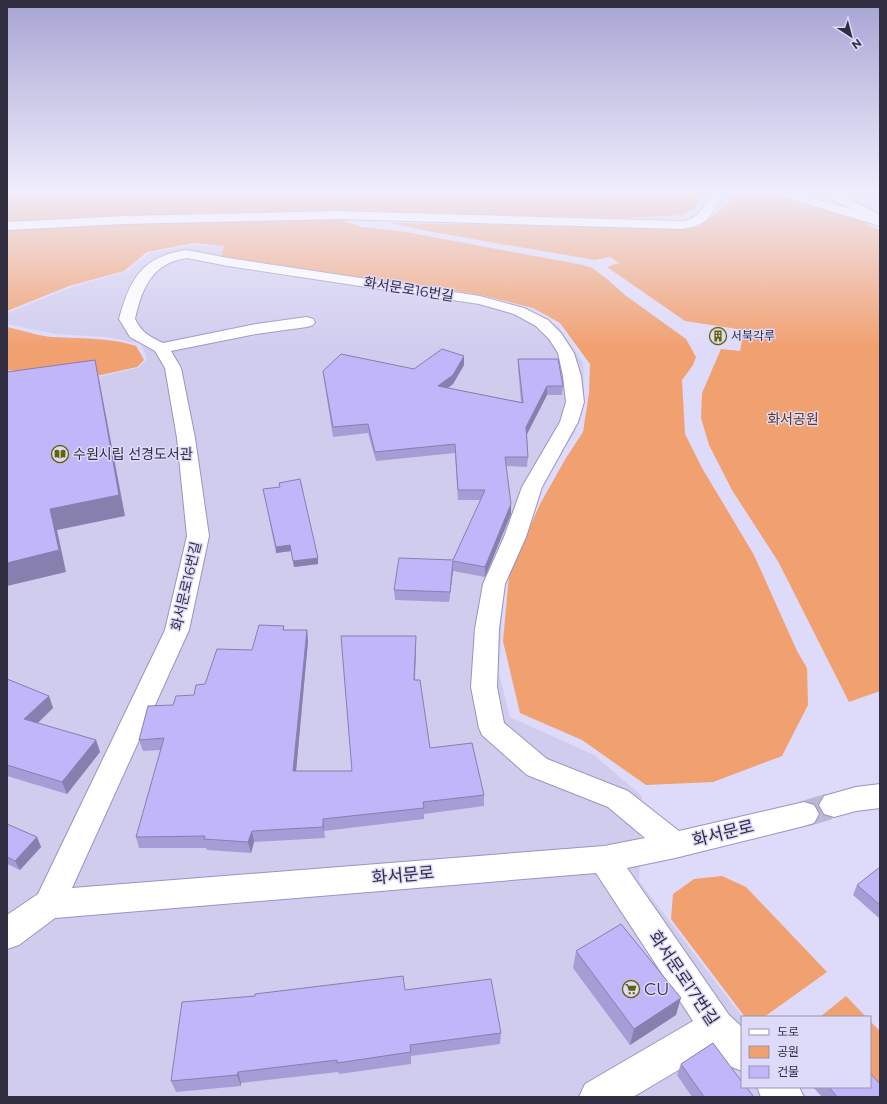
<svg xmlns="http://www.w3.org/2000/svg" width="887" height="1104" viewBox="0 0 887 1104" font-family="Montserrat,'Noto Sans KR',sans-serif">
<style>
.built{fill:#d0ccee}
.green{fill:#f1a06f}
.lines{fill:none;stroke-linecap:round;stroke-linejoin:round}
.street-tunnel{stroke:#bbb8d4;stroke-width:26;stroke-dasharray:26 14;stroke-linecap:butt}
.street-casing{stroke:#9a93c3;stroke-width:2}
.secondary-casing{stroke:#9a93c3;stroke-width:2}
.street{fill:#fff;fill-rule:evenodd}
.secondary{fill:#fff;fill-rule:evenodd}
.wall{fill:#a69dd6}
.shaded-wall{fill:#877fae}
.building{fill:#c1b6f9;stroke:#877fae}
.labels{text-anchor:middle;stroke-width:3;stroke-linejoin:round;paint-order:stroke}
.far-poi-label{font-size:12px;fill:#312e41;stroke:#dedaf9;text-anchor:start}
.street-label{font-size:14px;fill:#312e41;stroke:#dedaf9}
.park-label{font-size:14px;fill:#6c3714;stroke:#dedaf9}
.poi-label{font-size:14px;fill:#312e41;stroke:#dedaf9;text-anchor:start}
.near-street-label{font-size:17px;fill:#312e41;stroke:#dedaf9}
.near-poi-label{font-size:17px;fill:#312e41;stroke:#dedaf9;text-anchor:start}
</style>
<rect width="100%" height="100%" fill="#dedaf9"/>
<path class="built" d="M193,245L224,246L219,258L326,275L404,284L480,297L528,310L558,326L583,363L584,390L575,432L545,478L504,582L499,673L510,717L594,755L642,796L639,881L742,1017V1087H795L802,1097H7V372L99,377L138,368L147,359L141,344L108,337L56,334L7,324V313L72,287L128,271L150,253Z"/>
<path class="green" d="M7,193H704L695,208L682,215L626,218L448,214H323L362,227L406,232L583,265L592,268L606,278L625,295L686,339L696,357L693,365L682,380L685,434L702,468L754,555L797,651L807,668L808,705L782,756L713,782L646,785L582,740L520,713L503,641L509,575L540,504L566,458L583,432L589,393L590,364L560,323L533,308L481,295L412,284L234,261L221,257L224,246L194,243L147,252L124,271L69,286L7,311Z
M735,193H794L852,216L880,231V691L849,702L779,563L732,490L709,445L701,418L702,393L721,349L740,351L744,330L685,321L607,267L619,263L610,257L595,260L438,233L391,223L699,227L727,205L731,196Z
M7,327C22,330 38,336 53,337C81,339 108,337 136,346L144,360L137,367L101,375L56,376L7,370Z
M722,876L746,887L827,972L764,1017H745L671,919L673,894L694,879Z
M846,996L866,1017H820Z
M870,1021L880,1031V1097L870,1086Z"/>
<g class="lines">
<path class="street-tunnel" d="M804,814L834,805"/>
<g class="street-casing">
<path id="street" d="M713,193H725C710,215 709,226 681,229L339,219L124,224L7,230V222L124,216L339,211L681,221C699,220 703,207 713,193Z
M778,193H797L880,218V226L780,196Z
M187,250L228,258L480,296L524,308L548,320L561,333L574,353L581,376L584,402L578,422L542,487L526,537L505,584L499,629L497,687L504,723L547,759L628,791L679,831L804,802L814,805L819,814L814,823L804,826L675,858L627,868L729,1015L742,1027V1071L729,1066L714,1049L633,1097H579L585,1084L693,1021L596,873L55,918L19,945L7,949V915L38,894L165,630L187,536L177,438L165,368L155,351L130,337L119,319C130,278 143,256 187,250ZM187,258L228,266L479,304L514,314L536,326L549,339L558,353L563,376L566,402L560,422L522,487L504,537L483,584L475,629L471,687L479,728L482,735L527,775L608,807L645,838L604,846L72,888L189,630L209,536L195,438L181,368L171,351L256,334L307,327L313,325L315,322L313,319L307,317L256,324L163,343C149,336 142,333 135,319C142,288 152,263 187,258Z
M880,784V808L856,811L834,817L824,814L819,805L824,796L856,787Z
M757,1087H799L804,1097H761Z"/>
</g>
<g class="secondary-casing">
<path id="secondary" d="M824,193H839L880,215V224L826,196Z"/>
</g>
<use href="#street" class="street"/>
<use href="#secondary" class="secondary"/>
</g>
<path class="wall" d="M464,356V365L453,384L448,388L521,402L518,368V359L563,386L562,395H547L527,434L528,457L527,467L506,466L511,504V514L485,577L453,571L449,602L395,600L394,590L453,560L481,500H458L455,453L376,461L368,433L333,437L324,380L323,371L414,369Z
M263,489L318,558V564L294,567L291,551L276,553Z
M284,626V630H307L308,641L296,771H352L416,648L415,680L430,748L484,795V806L424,814V819L324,831L325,838L254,842L251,853L207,850L206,848H139L136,837L161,750L143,751L139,740L173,705L194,695L205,684L252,650Z
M7,679L49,696L53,708L38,723L96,740L100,752L67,794L7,776Z
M7,824L37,837L41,847L20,870L7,864Z
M880,867V919L853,895L857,885Z
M576,951L676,1015L630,1045L573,968Z
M405,990L501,1033L500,1044L411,1056V1064L339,1074L338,1072L241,1083V1086L176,1092L171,1081Z
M681,1064L754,1097H692L677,1075Z
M813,1087H870L880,1097H822Z"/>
<path class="shaded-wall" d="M464,356V365L453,384L438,395V386Z
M95,360L99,379L125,516L57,530L66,572L7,586V563L50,509Z
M547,386V395L526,436V427Z
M511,504V514L485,577V567Z
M290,545L291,551L276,553V547Z
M318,558V564L294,567L293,561Z
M453,561V571L449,602L450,592Z
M307,630L308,641L295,783L293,771Z
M416,636V648L414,692V680Z
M49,696L53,708L29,731L24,719Z
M96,740L100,752L67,794L62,782Z
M323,819L324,831L325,838L323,827Z
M252,831L254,842L251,853L248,842Z
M37,837L41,847L20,870L15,861Z
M681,998L676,1015L630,1045L634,1029Z
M238,1072L241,1083V1086L237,1075Z"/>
<path class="building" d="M442,349L464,356L453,375L438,386L523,403L518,359H558L563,386H547L526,427L528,457H505L511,504L485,567L453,561L450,592L394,590L399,558L453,560L485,490H458L455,444L375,452L368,424L333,427L323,371L341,354L414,369Z
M95,360L119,495L50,509L59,550L7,563V372Z
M300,479L318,558L293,561L290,545L276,547L263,489L280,487L279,483Z
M259,625L284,626L283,630H307L293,771H352L341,636H416L414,680H420L430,748L472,743L484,795L423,802L424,808L323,819V827L252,831L248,842L204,839L205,836L136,837L164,738L139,740L148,706L173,705L176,696L194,695L196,685L205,684L217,649L252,650Z
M7,679L49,696L24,719L96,740L62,782L7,765Z
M7,824L37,837L15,861L7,857Z
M880,867V905L857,885Z
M621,924L681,998L634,1029L576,951Z
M403,976L405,990L491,979L501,1033L410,1045L411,1052L337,1063V1060L238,1072L237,1075L171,1081L182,1002L255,996V994Z
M713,1043L742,1082V1087H746L754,1097H704L681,1064Z
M870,1073L880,1084V1097H837L829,1087H870Z"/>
<linearGradient id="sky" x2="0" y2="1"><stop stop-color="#a7a4d4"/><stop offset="0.55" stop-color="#f0eefc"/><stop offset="1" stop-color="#f0eefc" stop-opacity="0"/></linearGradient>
<rect width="887" height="348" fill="url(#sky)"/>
<defs>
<g id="building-ring" transform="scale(0.9)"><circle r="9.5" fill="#dedaf9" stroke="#636500" stroke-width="1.5"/><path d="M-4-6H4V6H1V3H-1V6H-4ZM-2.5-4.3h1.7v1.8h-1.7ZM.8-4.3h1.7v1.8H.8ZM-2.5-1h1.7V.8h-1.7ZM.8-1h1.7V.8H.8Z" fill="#636500"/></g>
<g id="library-ring" transform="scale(0.9)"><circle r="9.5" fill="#dedaf9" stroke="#636500" stroke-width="1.5"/><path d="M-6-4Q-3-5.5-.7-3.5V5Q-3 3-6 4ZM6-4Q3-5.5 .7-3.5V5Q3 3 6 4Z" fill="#636500"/></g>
<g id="supermarket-ring" transform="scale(0.9)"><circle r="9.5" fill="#dedaf9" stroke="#636500" stroke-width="1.5"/><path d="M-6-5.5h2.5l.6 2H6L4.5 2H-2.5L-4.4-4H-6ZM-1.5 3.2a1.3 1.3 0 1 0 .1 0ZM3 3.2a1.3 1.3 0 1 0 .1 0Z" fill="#636500"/></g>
</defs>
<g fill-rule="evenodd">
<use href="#building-ring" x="718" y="336"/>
<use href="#library-ring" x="60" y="454"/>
<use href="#supermarket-ring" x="631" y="989"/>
</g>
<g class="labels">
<g class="far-poi-label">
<text x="731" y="340">서북각루</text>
</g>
<g class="street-label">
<text transform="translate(409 289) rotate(9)" y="5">화서문로16번길</text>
<text transform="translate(186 586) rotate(-77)" y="5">화서문로16번길</text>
</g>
<g class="park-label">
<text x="793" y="424">화서공원</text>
</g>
<g class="poi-label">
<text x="73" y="459">수원시립 선경도서관</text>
</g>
<g class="near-street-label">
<text transform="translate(723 833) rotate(-14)" y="6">화서문로</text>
<text transform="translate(403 875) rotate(-5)" y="6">화서문로</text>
<text transform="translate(684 978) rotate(56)" y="6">화서문로17번길</text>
</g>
<g class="near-poi-label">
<text x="644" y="995">CU</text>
</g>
</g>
<rect width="887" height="1104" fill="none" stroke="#312e41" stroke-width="16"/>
<rect x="741" y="1016" width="130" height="72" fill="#dedaf9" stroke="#9995af"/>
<rect x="749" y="1029" width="20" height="6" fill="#ffffff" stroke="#9995af"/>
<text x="777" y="1036" font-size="12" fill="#312e41">도로</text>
<rect x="749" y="1046" width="20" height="12" fill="#f1a06f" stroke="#9995af"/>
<text x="777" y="1056" font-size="12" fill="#312e41">공원</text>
<rect x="749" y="1066" width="20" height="12" fill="#c1b6f9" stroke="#9995af"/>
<text x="777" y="1076" font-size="12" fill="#312e41">건물</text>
<g transform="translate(851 36) rotate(144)" stroke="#dedaf9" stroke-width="3" paint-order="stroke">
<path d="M0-3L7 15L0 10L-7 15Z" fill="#312e41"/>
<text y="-6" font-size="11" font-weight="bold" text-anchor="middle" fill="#312e41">N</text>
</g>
</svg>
